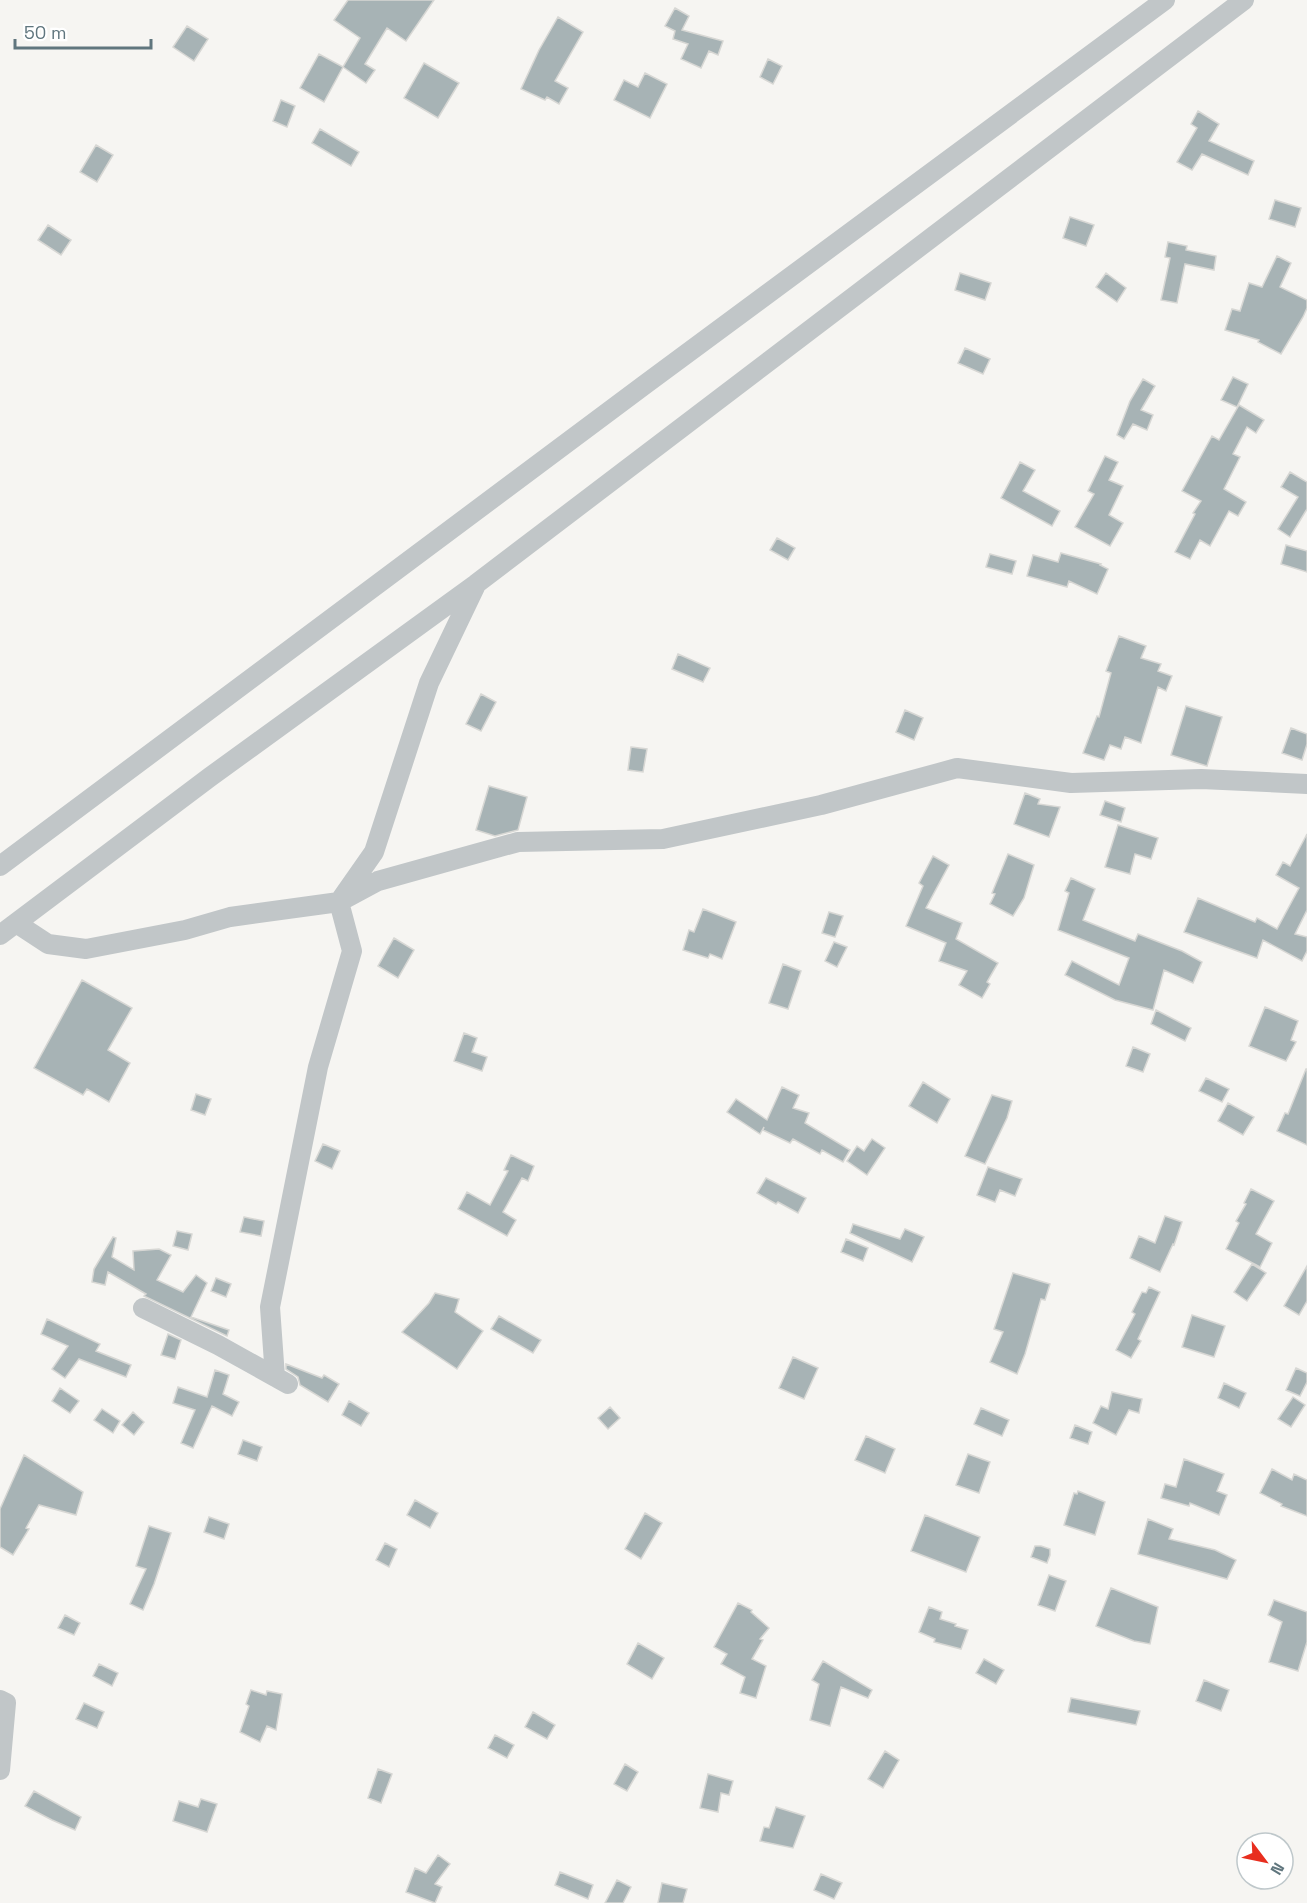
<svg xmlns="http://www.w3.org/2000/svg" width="1307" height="1903" viewBox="0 0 1307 1903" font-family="'Space Grotesk',sans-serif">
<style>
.building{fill:#a7b3b5;stroke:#d7d7d4;stroke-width:1.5}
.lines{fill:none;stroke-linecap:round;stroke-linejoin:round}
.minor{stroke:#c1c6c8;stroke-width:20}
</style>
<rect width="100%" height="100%" fill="#f6f5f2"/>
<path class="building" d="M348,0H434L406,41L387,28L365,64L375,70L366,83L343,67L324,102L300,88L319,54L343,67L360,38L334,20Z
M675,8L689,16L682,30L723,41L718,55L709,51L701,68L681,59L688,44L673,39L675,31L665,26Z
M558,17L583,32L555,81L568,88L559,104L547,97L545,100L521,89L539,50Z
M187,26L208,39L194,61L173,47Z
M768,59L782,66L773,84L760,77Z
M424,63L459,83L438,118L404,98Z
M645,73L667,84L650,118L614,100L624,80L638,87Z
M281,100L295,106L287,127L273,121Z
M1198,111L1219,124L1209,141L1254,161L1248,175L1202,154L1192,170L1177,162L1197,128L1191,124Z
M320,129L359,152L351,166L312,143Z
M96,145L113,155L97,182L80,172Z
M1275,200L1301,208L1295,227L1269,219Z
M1070,217L1094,225L1086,246L1063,238Z
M48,225L71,240L61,255L38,240Z
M1168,242L1187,246L1186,250L1216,256L1214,270L1185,264L1177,303L1161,300L1170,258L1165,257Z
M1277,256L1291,263L1280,287L1307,300V308L1303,317L1281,354L1258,342L1259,340L1225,330L1232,309L1240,311L1249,283L1262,287Z
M960,273L991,283L985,300L955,290Z
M1106,273L1126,288L1117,302L1096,287Z
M965,348L990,359L983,374L958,363Z
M1233,377L1248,384L1237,407L1221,400Z
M1143,379L1155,386L1141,410L1153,415L1147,430L1133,424L1124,439L1117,435L1130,401Z
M1239,405L1264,420L1256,433L1247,427L1233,454L1240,457L1224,489L1246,502L1238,516L1229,511L1210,546L1200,540L1190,559L1175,552L1195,514L1193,513L1201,501L1182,491L1212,436L1219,440Z
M1105,456L1118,462L1109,480L1123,486L1109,515L1123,523L1110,546L1075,527L1094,494L1088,491Z
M1020,462L1035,470L1023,491L1060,511L1052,526L1001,498Z
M1290,472L1307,482V509L1290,537L1278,529L1298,497L1281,487Z
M777,538L795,548L788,560L770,550Z
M1286,545L1307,551V572L1281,564Z
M1061,553L1101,564L1100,565L1108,569L1097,594L1069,581L1067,587L1027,576L1033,555L1058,562Z
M990,554L1016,561L1012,574L986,567Z
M1119,636L1146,646L1141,658L1161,664L1158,671L1172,676L1166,691L1158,687L1141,743L1125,737L1121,749L1110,745L1104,760L1083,753L1097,716L1099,717L1111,673L1106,671Z
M678,654L710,668L703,682L672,669Z
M481,694L496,702L481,731L466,724Z
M1186,706L1222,717L1207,766L1171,755Z
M905,710L923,718L914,740L896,732Z
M1291,728L1307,734V744L1302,760L1282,753Z
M631,747L647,749L643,772L628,770Z
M489,786L527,797L518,830L495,836L476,830Z
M1025,793L1040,799L1038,804L1060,807L1049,837L1014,824Z
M1105,801L1125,808L1121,822L1100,815Z
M1118,825L1158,838L1151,859L1135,854L1130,874L1105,867Z
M1307,834V910L1295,934L1307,937V951L1302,961L1263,940L1257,958L1184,932L1198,898L1255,922L1257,918L1277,929L1299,888L1276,875L1283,862L1290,866Z
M1008,854L1034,865L1024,898L1013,916L990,904L995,894L992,893Z
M933,856L949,865L926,908L962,923L956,939L998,963L987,982L990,984L982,998L959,985L967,971L939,961L946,943L906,926L923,886L919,883Z
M1071,878L1095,889L1083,920L1135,941L1138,934L1182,951L1202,962L1193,983L1164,970L1153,1010L1115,1000L1065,975L1072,961L1119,985L1129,958L1058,930L1069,893L1065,891Z
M703,909L736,922L722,959L710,954L708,958L683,950L689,930L694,932Z
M829,912L843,916L835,937L822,933Z
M394,938L414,950L398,978L378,966Z
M834,942L847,947L837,967L825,961Z
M783,964L801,971L788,1009L769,1003Z
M82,980L132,1008L108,1050L130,1063L109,1102L87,1089L83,1095L34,1068Z
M1265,1007L1298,1021L1291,1040L1296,1042L1286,1061L1249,1046Z
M1156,1010L1191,1028L1185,1041L1151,1024Z
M464,1033L477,1038L472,1052L487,1057L482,1071L454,1061Z
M1133,1047L1150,1054L1143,1072L1126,1066Z
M1306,1069H1307V1145L1277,1131L1285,1113L1288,1114Z
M1206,1078L1229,1089L1222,1102L1199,1091Z
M923,1082L950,1099L937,1123L909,1106Z
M782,1087L799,1095L793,1108L809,1113L805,1123L850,1150L843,1162L822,1150L820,1154L793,1139L790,1143L763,1130L764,1127L760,1134L727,1112L736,1099L767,1120Z
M196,1094L211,1099L205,1115L191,1110Z
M992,1095L1012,1101L1007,1118L985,1164L965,1156Z
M1228,1103L1254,1117L1243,1135L1218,1121Z
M872,1139L885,1148L867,1175L847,1161L857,1146L864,1151Z
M323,1144L340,1151L332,1169L315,1161Z
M511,1155L534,1166L528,1181L522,1178L503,1212L516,1220L507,1236L458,1209L467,1192L490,1205L508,1171L504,1170Z
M988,1167L1022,1179L1015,1196L1000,1190L995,1202L977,1195Z
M766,1178L806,1198L798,1213L778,1202L776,1204L757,1193Z
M1251,1189L1274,1201L1256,1234L1272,1243L1260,1267L1226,1249L1239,1223L1236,1221L1246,1204L1244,1203Z
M1165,1216L1182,1222L1174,1245L1173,1244L1160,1272L1130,1258L1139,1236L1155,1243Z
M244,1217L264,1221L261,1236L240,1232Z
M853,1224L900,1239L905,1229L924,1237L912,1262L850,1233Z
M177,1231L192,1234L188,1250L173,1246Z
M113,1237L116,1238L112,1257L134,1270L133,1251L159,1249L171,1255L157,1280L183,1292L196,1275L207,1283L191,1317L229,1330L227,1336L144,1296L146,1294L108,1272L105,1285L92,1282L94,1269Z
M846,1239L868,1248L863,1261L841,1252Z
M1252,1264L1266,1273L1247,1301L1234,1292Z
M1307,1266V1301L1299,1315L1284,1306Z
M1013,1273L1050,1284L1045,1300L1041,1299L1025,1354L1017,1374L990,1362L1003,1332L994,1329Z
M216,1278L231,1284L226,1297L211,1291Z
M1149,1287L1160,1292L1138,1339L1141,1341L1131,1358L1116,1350L1135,1314L1132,1312L1142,1292L1146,1293Z
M435,1293L459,1299L455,1312L483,1331L457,1369L402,1332L429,1303Z
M1192,1315L1225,1326L1214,1357L1182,1347Z
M499,1316L541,1340L533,1353L491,1329Z
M47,1319L100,1344L96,1351L131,1365L126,1377L79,1359L65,1378L52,1369L68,1346L41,1334Z
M168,1334L181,1340L175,1359L161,1355Z
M793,1357L818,1368L804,1399L779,1388Z
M286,1364L322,1378L324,1375L339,1384L328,1402L300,1385L298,1377L286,1369Z
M1296,1368L1307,1373V1382L1300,1396L1286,1390Z
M215,1370L229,1375L223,1394L239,1402L232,1416L212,1406L193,1448L181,1443L195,1410L173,1403L178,1387L207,1397Z
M1224,1383L1246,1393L1239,1408L1218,1398Z
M60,1388L79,1401L70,1413L52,1401Z
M1112,1392L1142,1399L1139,1413L1129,1410L1116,1435L1093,1423L1101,1406L1108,1409Z
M1293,1397L1305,1405L1291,1427L1278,1419Z
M349,1401L369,1413L361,1426L342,1415Z
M610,1407L620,1418L608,1429L598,1418Z
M981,1408L1009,1420L1002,1436L974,1424Z
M102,1409L120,1421L113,1433L94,1420Z
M133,1412L144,1422L134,1435L122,1425Z
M1075,1425L1092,1432L1088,1444L1070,1438Z
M866,1436L895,1449L885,1473L855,1460Z
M243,1440L262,1447L257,1461L238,1454Z
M968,1454L990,1462L979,1493L956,1485Z
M24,1455L83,1492L76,1515L39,1505L26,1528L29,1529L13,1555L0,1547V1509Z
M1184,1459L1224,1474L1217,1491L1227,1495L1219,1515L1190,1503L1189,1506L1161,1498L1165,1484L1176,1487Z
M1272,1469L1292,1480L1294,1474L1307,1480V1516L1281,1506L1282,1504L1260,1493Z
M1078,1491L1105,1502L1095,1535L1064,1525L1074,1493L1077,1494Z
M415,1500L438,1513L430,1528L407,1515Z
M645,1513L662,1523L641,1559L625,1549Z
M925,1515L980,1537L966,1572L911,1551Z
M209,1517L229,1524L224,1539L204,1532Z
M1148,1519L1173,1529L1169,1539L1215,1550L1236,1560L1227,1579L1138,1554Z
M149,1526L171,1533L154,1584L143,1610L130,1604L146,1569L136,1566Z
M385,1543L397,1549L389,1567L376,1560Z
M1035,1546H1041L1050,1549V1555L1047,1563L1031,1557Z
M1049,1575L1066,1581L1055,1611L1038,1605Z
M1111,1588L1158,1607L1150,1644L1134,1641L1096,1626Z
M1274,1600L1307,1612V1642L1298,1671L1269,1662L1282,1622L1268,1615Z
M738,1603L752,1610L751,1612L769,1628L760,1639L763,1640L752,1659L766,1666L756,1698L740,1693L745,1677L721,1664L727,1654L714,1647Z
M929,1607L942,1612L940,1619L956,1624L955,1626L968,1630L961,1649L934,1642L935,1639L919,1632Z
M65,1615L80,1623L74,1635L58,1628Z
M638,1643L664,1658L652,1679L627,1664Z
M984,1659L1004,1670L996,1684L976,1673Z
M823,1661L872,1690L868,1698L841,1687L830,1726L810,1720L819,1684L812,1680Z
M99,1664L118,1673L112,1686L93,1676Z
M1204,1680L1229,1690L1221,1711L1196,1701Z
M251,1690L266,1695L267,1691L282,1694L276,1730L267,1726L260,1742L240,1732L249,1706L246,1704Z
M1071,1698L1140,1711L1136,1725L1068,1712Z
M84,1703L104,1712L97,1728L76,1719Z
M533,1712L555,1725L547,1739L525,1727Z
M495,1735L514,1745L507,1758L488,1748Z
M885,1751L899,1760L883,1788L868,1779Z
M625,1764L638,1772L627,1791L614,1784Z
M378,1769L392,1774L381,1803L368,1798Z
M708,1774L733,1781L729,1795L721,1793L718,1812L700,1808Z
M34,1791L81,1817L75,1830L52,1820L25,1806Z
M201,1799L217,1804L207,1832L173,1821L179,1801L198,1807Z
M776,1807L805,1816L793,1848L760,1841L764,1827L769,1828Z
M438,1855L450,1864L435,1884L442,1887L435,1903L406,1892L415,1868L426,1873Z
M560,1872L593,1885L588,1899L555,1885Z
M821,1874L842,1883L834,1899L814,1890Z
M617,1880L631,1887L623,1903H605Z
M662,1883L687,1889L683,1903H658Z"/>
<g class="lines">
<path class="minor" d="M0,866L647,383L1165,0
M16,923L48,944L86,949L185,930L230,917L339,902L378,881L518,842L663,839L821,805L957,768L1071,783L1201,779L1307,784
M0,935L210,777L476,584L1244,0
M143,1308L218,1345L288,1384
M275,1377L270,1307L318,1067L352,951L339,902L374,852L429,683L475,587
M0,1700L6,1703L0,1770"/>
</g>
<g transform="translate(1265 1861) rotate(122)"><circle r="28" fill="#ffffff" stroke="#bfc8cb" stroke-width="1.5"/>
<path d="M0-4.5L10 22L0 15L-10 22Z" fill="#e82e1f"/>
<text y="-9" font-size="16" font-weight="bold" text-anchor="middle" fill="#60767e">N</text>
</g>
<path d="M15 39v9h136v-9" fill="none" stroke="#60767e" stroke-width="3"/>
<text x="24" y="39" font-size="18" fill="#60767e" stroke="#ffffff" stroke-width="4.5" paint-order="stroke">50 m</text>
</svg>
